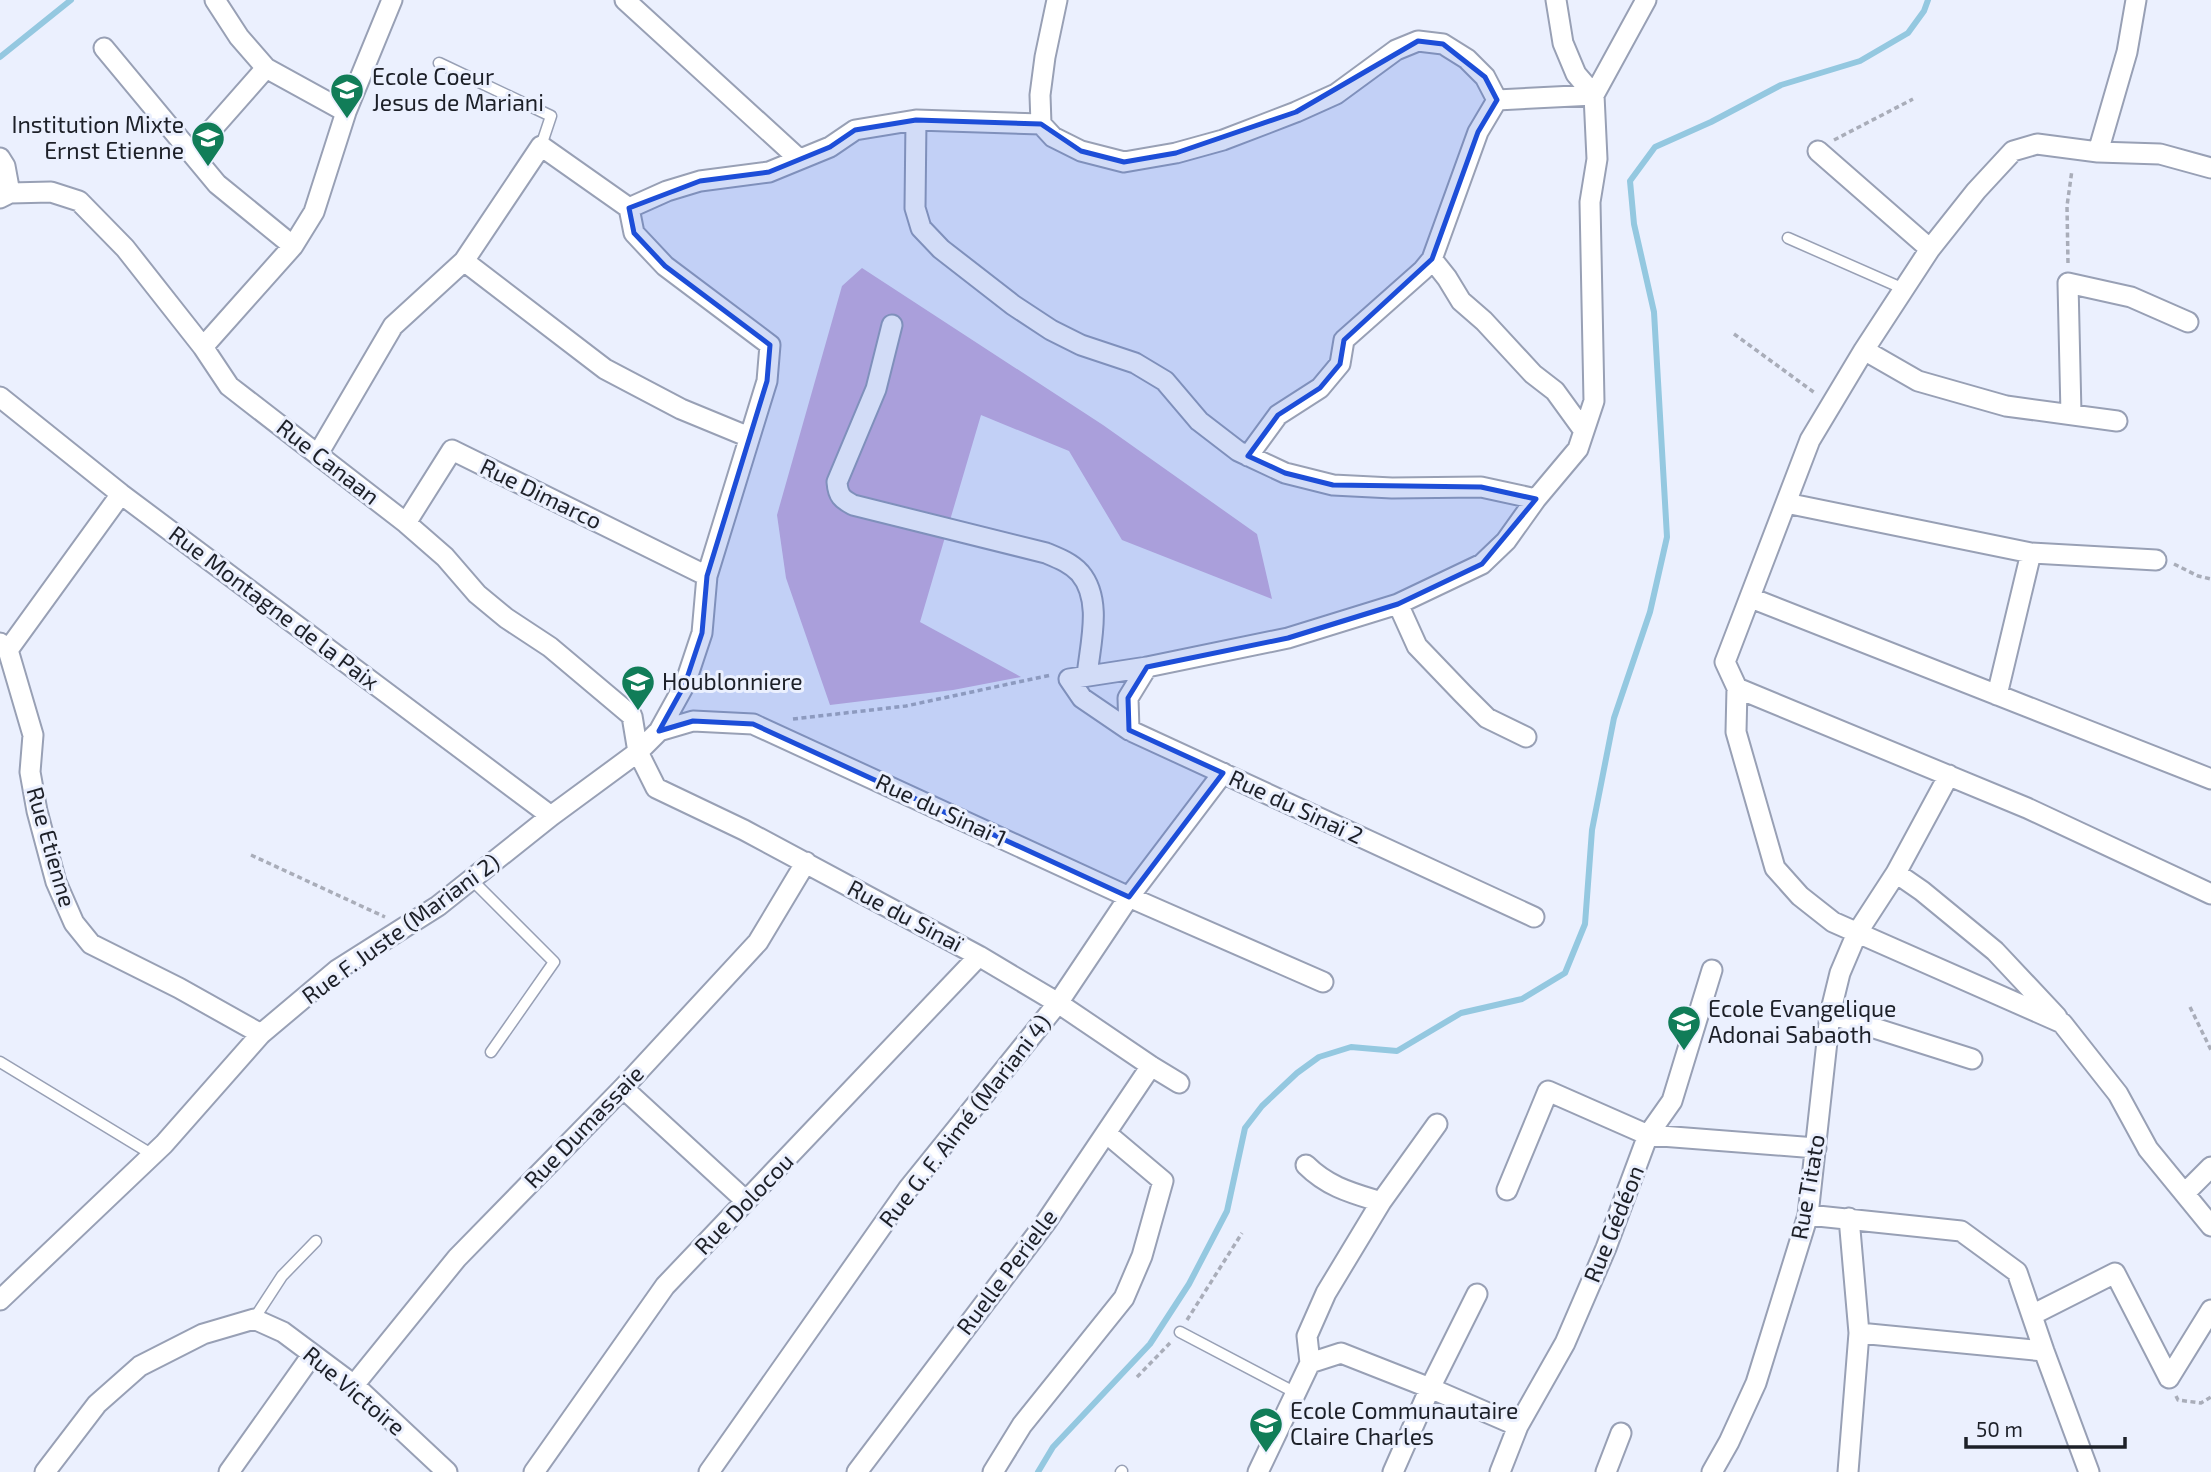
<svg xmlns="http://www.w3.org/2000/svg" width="2211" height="1472" viewBox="0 0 2211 1472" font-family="'Exo 2',sans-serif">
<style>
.forest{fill:#cdb3dc}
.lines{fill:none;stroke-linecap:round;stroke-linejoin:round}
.stream{stroke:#94c8e0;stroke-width:6}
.lane-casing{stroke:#98a0b5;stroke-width:13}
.street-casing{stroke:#98a0b5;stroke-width:23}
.path{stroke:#a9adb9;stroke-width:3.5;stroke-dasharray:5 3.5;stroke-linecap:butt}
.lane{stroke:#fff;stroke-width:10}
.street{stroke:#fff;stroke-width:19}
.marked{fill:#1d4ed8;fill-opacity:0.2;stroke:#1d4ed8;stroke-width:5;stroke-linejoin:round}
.labels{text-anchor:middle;stroke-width:6;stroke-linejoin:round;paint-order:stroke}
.poi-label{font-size:23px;fill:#1d2028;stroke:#ebf0fe;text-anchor:start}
.street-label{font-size:23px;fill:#1d2028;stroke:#ebf0fe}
</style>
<rect width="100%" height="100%" fill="#ebf0fe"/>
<path class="forest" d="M862,268L1103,425L1257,534L1272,599L1122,540L1069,451L981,415L920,622L1021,677L953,690L830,705L786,578L777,515L842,286Z"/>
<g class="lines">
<path class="stream" d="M0,57L71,0
M1038,1472L1053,1447L1150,1344L1189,1284L1227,1211L1245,1128L1262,1106L1297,1073L1319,1057L1351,1047L1397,1051L1461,1013L1522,999L1565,973L1585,924L1592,830L1614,718L1650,612L1667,537L1654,312L1634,224L1630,181L1655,147L1711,122L1781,85L1860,61L1908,33L1924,11L1928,0"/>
<g class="lane-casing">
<path id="lane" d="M439,63L551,116L541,146
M1788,238L1904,289
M471,879L554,962L491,1052
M0,1062L153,1155
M254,1319L282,1276L316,1241
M1180,1332L1296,1393
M1121,1472L1122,1471"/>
</g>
<g class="street-casing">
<path id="street" d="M215,0L239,37L266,68L346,112
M625,0L799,159
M1057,0L1045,57L1040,95L1041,124L1053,137L1081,151L1124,162L1176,153L1223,140L1296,112L1336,94L1396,50L1418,41L1443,44L1467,59L1485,77L1497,100
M1556,0L1563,43L1576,74L1594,95
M104,48L217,184L293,246
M1497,100L1594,95
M916,120L915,208L921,228L941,249L1013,305L1051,330L1081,345L1135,363L1165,381L1199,421L1238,451L1285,473L1333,485L1392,488L1481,487L1536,499
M1818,151L1930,249
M192,152L266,68
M2098,152L2127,52L2136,0
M0,158L5,166L10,193L0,198
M2211,168L2160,154L2098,152L2037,144L2013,151L1976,191L1930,249L1864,350L1810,440L1725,662L1737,688L1736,732L1775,868L1800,896L1833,922L2062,1023L2118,1094L2148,1149L2211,1226
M10,193L51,192L79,201L125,248L203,347L229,386L406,523L445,557L477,594L506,618L550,647L632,716L638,752L656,788L744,830L979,956L1058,1003L1151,1066L1179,1083
M1432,259L1447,278L1461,301L1484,321L1533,374L1555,391L1584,431
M464,261L541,146L629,208L667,191L700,181L769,172L830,147L855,130L916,120L1041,124
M892,325L876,389L837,482C838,496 842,499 853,505L1046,553C1058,558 1071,563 1080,573C1103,600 1090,644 1087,676
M203,347L293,246L314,212L346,112L392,0
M1864,350L1918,381L2006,406L2117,421
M0,397L121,494L551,816
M2071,414L2068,283L2131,297L2188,322
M318,454L393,326L464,261L605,369L681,409L749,437
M1248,456L1278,415L1320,388L1340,364L1344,340L1423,270L1432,259L1478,132L1497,100
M1786,503L2031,553
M406,523L452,450L707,576
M1751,598L2211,779
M1398,604L1417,646L1463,694L1487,718L1526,737
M0,643L8,650L33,735L30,772L37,811L56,882L74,923L91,944L179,988L261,1034
M8,650L121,494
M1737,688L2027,808L2211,894
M1997,695L2031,553L2156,560
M1129,730L1128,698L1147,667
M659,731L693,721L753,724L1129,897L1323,982
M1896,873L1922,891L1995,951L2057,1017
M1534,917L1129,730L1082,698L1069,679L1147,667L1288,638L1398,604L1482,564L1506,541L1536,499L1578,449L1594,401L1590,202L1597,159L1594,95L1646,0
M1830,1014L1972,1059
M623,1088L746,1201
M1306,1165C1328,1187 1352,1193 1381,1202
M1507,1190L1548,1091L1648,1135L1816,1148
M2185,1193L2211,1167
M1808,1215L1961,1231L2017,1272L2044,1351L2089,1472
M1849,1218L1859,1333
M0,1300L164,1144L261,1034L337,970L438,906L551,816L638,752L659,731L685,684L702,633L707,576L767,381L770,345L665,266L634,233L629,208
M2032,1315L2115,1273L2169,1378
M1310,1363L1341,1353L1430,1388L1518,1426
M2169,1378L2211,1310
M354,1385L457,1258L623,1088L758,942L806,862
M45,1472L97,1404L140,1366L203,1334L254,1319L283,1332L354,1385L447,1472
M229,1472L312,1355
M534,1472L665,1286L979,956
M709,1472L908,1189L1058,1003L1129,897L1223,773
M857,1472L1046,1222L1151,1066
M993,1472L1022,1425L1124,1298L1142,1256L1163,1181L1106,1133
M1258,1472L1310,1363L1307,1336L1326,1293L1381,1202L1437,1124
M1393,1472L1430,1388L1477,1294
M1500,1472L1518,1426L1565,1343L1606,1248L1648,1135L1672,1101L1712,970
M1606,1472L1621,1433
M1712,1472L1729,1442L1756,1383L1808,1215L1830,1014L1840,973L1857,933L1896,873L1949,775
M1848,1472L1859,1333L2044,1351"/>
</g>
<path class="path" d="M1834,140L1913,99
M2068,263L2067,206L2072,170
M1734,334L1815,393
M2174,564L2198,576L2211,579
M793,719L906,706L1051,675
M251,855L385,917
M2190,1007L2211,1050
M1187,1320L1242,1233
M1137,1377L1170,1343
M2176,1396L2178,1400L2201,1403L2211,1397"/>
<use href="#lane" class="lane"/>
<use href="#street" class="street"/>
</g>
<path class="marked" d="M1418,41L1443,44L1485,77L1497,100L1478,132L1432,259L1344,340L1340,364L1320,388L1278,415L1248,456L1285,473L1333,485L1481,487L1536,499L1482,564L1398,604L1288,638L1147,667L1128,698L1129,730L1223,773L1129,897L753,724L693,721L659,731L685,684L702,633L707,576L767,381L770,345L665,266L634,233L629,208L700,181L769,172L830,147L855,130L916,120L1041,124L1081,151L1124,162L1176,153L1296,112Z"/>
<defs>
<g id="school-pin" transform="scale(1.75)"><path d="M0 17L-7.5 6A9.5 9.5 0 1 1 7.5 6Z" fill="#117d58" stroke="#ebf0fe"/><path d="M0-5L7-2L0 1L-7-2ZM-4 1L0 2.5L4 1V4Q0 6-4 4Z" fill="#fff"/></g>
</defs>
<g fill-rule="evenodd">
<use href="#school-pin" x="347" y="90"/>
<use href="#school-pin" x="208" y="138"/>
<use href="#school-pin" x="638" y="682"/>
<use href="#school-pin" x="1684" y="1022"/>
<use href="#school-pin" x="1266" y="1424"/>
</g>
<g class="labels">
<g class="poi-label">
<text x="372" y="85">Ecole Coeur<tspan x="372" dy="26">Jesus de Mariani</tspan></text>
<text x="184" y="133" text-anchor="end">Institution Mixte<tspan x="184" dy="26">Ernst Etienne</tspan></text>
<text x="662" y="690">Houblonniere</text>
<text x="1708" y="1017">Ecole Evangelique<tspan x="1708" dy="26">Adonai Sabaoth</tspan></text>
<text x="1290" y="1419">Ecole Communautaire<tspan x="1290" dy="26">Claire Charles</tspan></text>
</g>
<g class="street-label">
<text transform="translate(328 462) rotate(38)" y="8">Rue Canaan</text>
<text transform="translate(541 494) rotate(26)" y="8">Rue Dimarco</text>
<text transform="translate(274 608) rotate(37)" y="8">Rue Montagne de la Paix</text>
<text transform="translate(1296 807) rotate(25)" y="8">Rue du Sinaï 2</text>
<text transform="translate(941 810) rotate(25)" y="8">Rue du Sinaï 1</text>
<text transform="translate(51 847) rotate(74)" y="8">Rue Etienne</text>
<text transform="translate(905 916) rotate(28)" y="8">Rue du Sinaï</text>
<text transform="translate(401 929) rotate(-36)" y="8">Rue F. Juste (Mariani 2)</text>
<text transform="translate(965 1121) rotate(-52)" y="8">Rue G. F. Aimé (Mariani 4)</text>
<text transform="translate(584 1127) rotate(-46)" y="8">Rue Dumassaie</text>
<text transform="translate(1808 1187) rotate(-80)" y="8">Rue Titato</text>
<text transform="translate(744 1204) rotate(-46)" y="8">Rue Dolocou</text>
<text transform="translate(1614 1224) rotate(-68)" y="8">Rue Gédéon</text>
<text transform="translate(1007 1272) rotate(-53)" y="8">Ruelle Perielle</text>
<text transform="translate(354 1391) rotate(40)" y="8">Rue Victoire</text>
</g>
</g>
<path d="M1966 1437v10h159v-10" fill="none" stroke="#1d2028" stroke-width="3.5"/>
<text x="1976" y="1437" font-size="21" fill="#1d2028" stroke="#ebf0fe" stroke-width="5" paint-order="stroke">50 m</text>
</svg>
